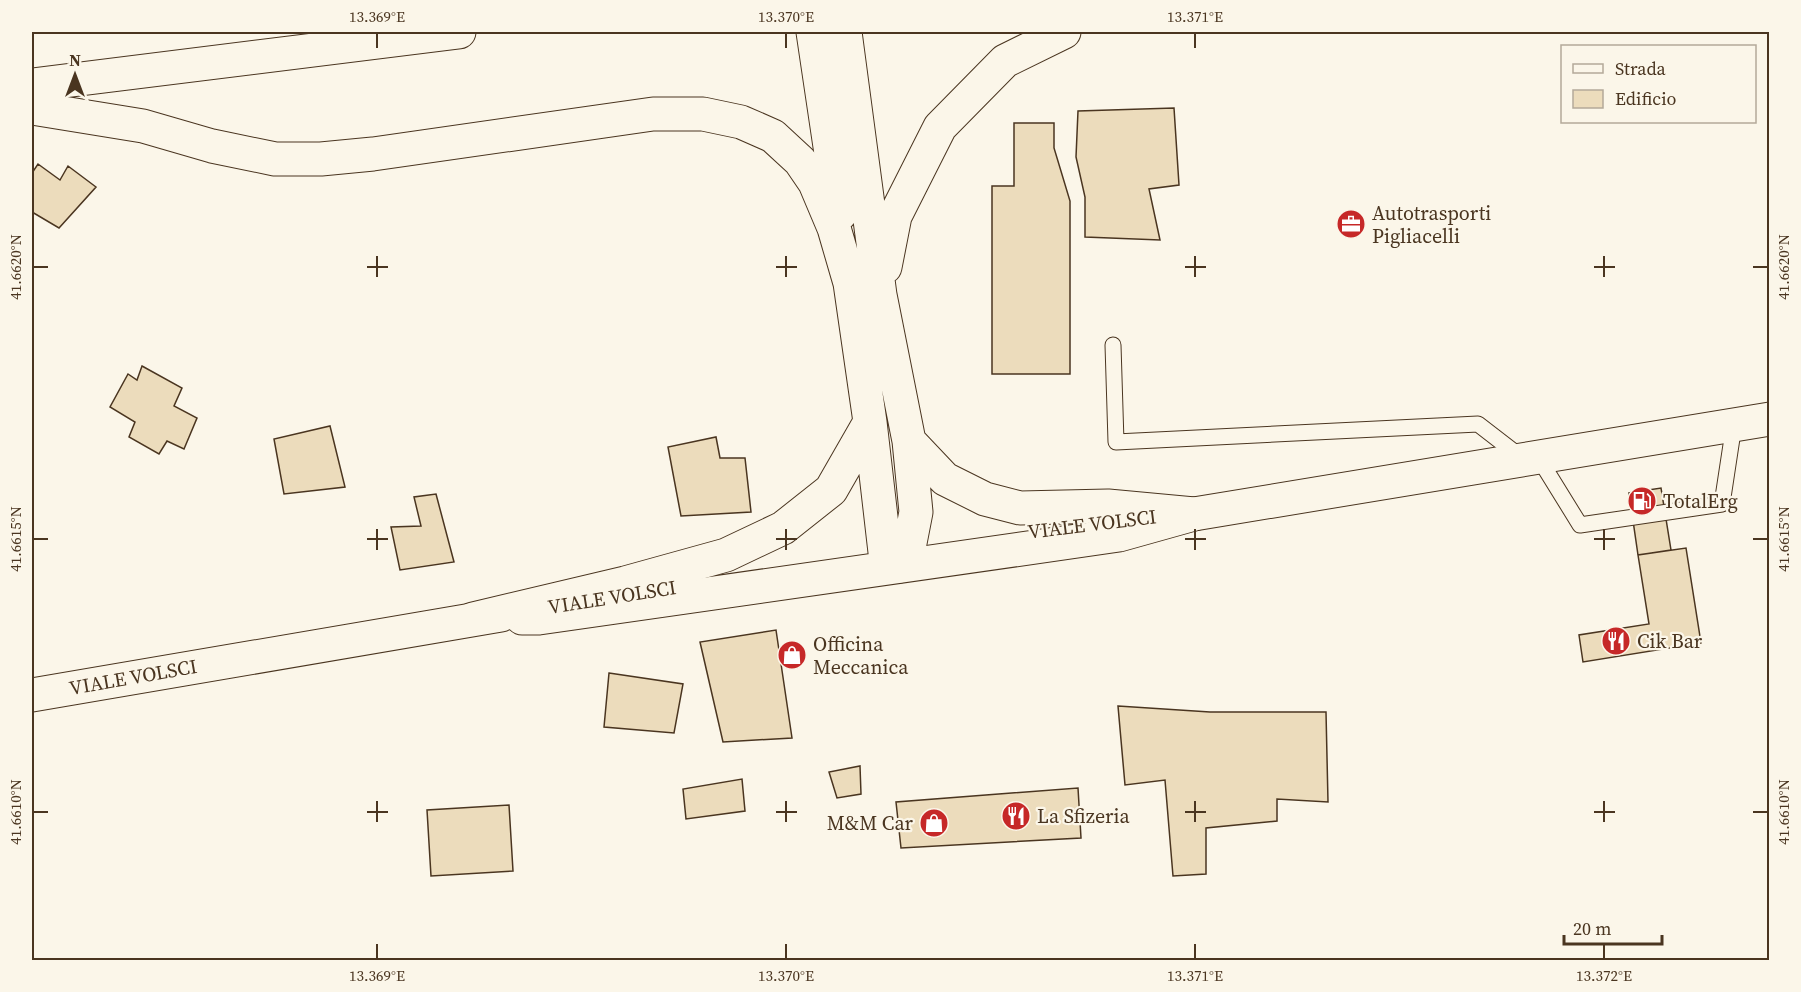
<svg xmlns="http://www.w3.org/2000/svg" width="1801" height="992" viewBox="0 0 1801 992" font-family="'Source Serif 4',serif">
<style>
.building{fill:#ecdcbc;stroke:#4a3520;stroke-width:1.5}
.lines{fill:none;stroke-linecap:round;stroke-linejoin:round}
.service-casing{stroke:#4a3520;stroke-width:17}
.secondary-casing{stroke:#4a3520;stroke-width:35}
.trunk-casing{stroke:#4a3520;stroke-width:35}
.service{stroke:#fbf6e9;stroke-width:15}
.secondary{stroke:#fbf6e9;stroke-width:33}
.trunk{stroke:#fbf6e9;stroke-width:33}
.ticks{fill:none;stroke:#4a3520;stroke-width:2}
.labels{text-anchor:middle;stroke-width:4.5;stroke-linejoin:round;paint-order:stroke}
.poi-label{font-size:20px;fill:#4a3520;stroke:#fbf6e9;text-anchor:start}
.street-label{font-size:20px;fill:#4a3520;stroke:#fbf6e9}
.neatline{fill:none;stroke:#4a3520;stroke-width:2}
.ticks-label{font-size:15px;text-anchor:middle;fill:#4a3520}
</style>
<rect width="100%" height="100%" fill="#fbf6e9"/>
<path class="building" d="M1174,108L1179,185L1149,189L1160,240L1085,237V197L1076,157L1078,111Z
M1014,123H1054V148L1070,201V374H992V186H1014Z
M38,164L60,180L68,166L96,187L59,228L32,212V173Z
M142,366L182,388L174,406L197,418L184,449L167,441L159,454L129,437L135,422L110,407L128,374L137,380Z
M330,426L345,487L284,494L274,439Z
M716,437L720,458H745L751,512L681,516L668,447Z
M1661,488L1671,550L1638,555L1629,493Z
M436,494L454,562L400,570L391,527L421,526L414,497Z
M1686,548L1701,643L1583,662L1579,635L1649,624L1638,555Z
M776,630L792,738L723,742L700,642Z
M609,673L683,684L674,733L604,727Z
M1118,706L1210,712H1326L1328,802L1277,799V821L1206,828V874L1173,876L1165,780L1125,785Z
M860,766L861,794L837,798L829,772Z
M742,779L745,811L686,819L683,789Z
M1078,788L1081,838L901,848L896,802Z
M509,805L513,871L431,876L427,810Z"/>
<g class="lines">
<g class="service-casing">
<path id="service" d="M1113,345L1116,442L1478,424L1522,458
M1538,457L1580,525L1722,504L1734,425"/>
</g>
<g class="secondary-casing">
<path id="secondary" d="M522,618H539L1119,535L1194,514L1770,419
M32,695L501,615"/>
</g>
<g class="trunk-casing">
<path id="trunk" d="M813,32L840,214
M32,85L459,32
M32,108L143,126L212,146L275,159H321L373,154L653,114H703L741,122L773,136L800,161L815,183L834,228L850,283L870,422L885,552L899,566L909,548L916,512L909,441L880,295L845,32
M885,267L895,216L940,127L1005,61L1064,32
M909,441L945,479L985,499L1020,508L1108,506L1194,514
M473,619L625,583L726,555L783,528L831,490L870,422"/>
</g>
<use href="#service" class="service"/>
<use href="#secondary" class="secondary"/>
<use href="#trunk" class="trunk"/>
</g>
<path class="ticks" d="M377,33V48M786,33V48M1195,33V48M377,256V277M786,256V277M1195,256V277M1604,256V277M33,267H48M367,267H388M776,267H797M1185,267H1206M1594,267H1615M1753,267H1768M377,529V550M786,529V550M1195,529V550M1604,529V550M33,539H48M367,539H388M776,539H797M1185,539H1206M1594,539H1615M1753,539H1768M377,801V822M786,801V822M1195,801V822M1604,801V822M33,812H48M367,812H388M776,812H797M1185,812H1206M1594,812H1615M1753,812H1768M377,944V959M786,944V959M1195,944V959M1604,944V959"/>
<defs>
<g id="office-disc" transform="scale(1.5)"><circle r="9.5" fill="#c62828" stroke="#fbf6e9"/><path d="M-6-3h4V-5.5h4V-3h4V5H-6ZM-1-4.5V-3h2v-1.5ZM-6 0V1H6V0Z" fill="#fff"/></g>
<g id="fuel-disc" transform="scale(1.5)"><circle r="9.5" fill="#c62828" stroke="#fbf6e9"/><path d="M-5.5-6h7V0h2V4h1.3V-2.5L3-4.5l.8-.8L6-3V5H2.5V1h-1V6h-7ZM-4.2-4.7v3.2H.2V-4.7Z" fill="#fff"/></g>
<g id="restaurant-disc" transform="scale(1.5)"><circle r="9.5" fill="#c62828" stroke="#fbf6e9"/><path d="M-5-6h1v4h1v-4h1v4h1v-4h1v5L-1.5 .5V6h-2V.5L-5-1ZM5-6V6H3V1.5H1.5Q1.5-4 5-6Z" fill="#fff"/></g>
<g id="shop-disc" transform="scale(1.5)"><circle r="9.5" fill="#c62828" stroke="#fbf6e9"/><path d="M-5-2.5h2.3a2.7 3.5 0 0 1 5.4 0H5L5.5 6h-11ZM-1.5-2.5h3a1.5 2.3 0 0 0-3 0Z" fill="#fff"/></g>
</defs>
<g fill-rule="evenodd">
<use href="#office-disc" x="1351" y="224"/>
<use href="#fuel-disc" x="1642" y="501"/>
<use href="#restaurant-disc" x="1616" y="641"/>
<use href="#shop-disc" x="792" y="655"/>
<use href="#restaurant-disc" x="1016" y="816"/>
<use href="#shop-disc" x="934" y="823"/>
</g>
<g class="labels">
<g class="poi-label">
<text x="1372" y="220">Autotrasporti<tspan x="1372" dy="23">Pigliacelli</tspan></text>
<text x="1663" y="508">TotalErg</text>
<text x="1637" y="648">Cik Bar</text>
<text x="813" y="651">Officina<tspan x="813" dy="23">Meccanica</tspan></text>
<text x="1037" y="823">La Sfizeria</text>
<text x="913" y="830" text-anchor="end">M&amp;M Car</text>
</g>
<g class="street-label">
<text transform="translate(1092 524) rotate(-7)" y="7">VIALE VOLSCI</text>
<text transform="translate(612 597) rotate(-9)" y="7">VIALE VOLSCI</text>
<text transform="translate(133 677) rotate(-10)" y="7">VIALE VOLSCI</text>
</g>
</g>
<rect width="1801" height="992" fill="none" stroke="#fbf6e9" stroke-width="66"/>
<rect x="1561" y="45" width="195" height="78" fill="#fbf6e9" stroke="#b4a999" stroke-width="1.5"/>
<rect x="1573" y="64" width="30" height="9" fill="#fbf6e9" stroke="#b4a999" stroke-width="1.5"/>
<text x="1615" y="75" font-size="18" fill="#4a3520">Strada</text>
<rect x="1573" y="90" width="30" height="18" fill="#ecdcbc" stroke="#b4a999" stroke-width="1.5"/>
<text x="1615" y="105" font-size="18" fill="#4a3520">Edificio</text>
<g transform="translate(75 75)" stroke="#fbf6e9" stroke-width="4.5" paint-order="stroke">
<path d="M0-4.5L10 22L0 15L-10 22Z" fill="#4a3520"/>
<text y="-9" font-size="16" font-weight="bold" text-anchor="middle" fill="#4a3520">N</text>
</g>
<path d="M1564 935v9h98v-9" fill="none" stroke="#4a3520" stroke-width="3"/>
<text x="1573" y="935" font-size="18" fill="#4a3520" stroke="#fbf6e9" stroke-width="4.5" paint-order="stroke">20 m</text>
<rect x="33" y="33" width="1735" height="926" class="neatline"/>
<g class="ticks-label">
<text x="377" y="22">13.369°E</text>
<text x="786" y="22">13.370°E</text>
<text x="1195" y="22">13.371°E</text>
<text transform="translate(16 267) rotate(-90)" y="5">41.6620°N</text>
<text transform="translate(1784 267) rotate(-90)" y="5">41.6620°N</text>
<text transform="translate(16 539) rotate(-90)" y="5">41.6615°N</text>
<text transform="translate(1784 539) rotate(-90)" y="5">41.6615°N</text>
<text transform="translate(16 812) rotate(-90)" y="5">41.6610°N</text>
<text transform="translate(1784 812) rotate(-90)" y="5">41.6610°N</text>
<text x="377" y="981">13.369°E</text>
<text x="786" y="981">13.370°E</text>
<text x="1195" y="981">13.371°E</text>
<text x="1604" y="981">13.372°E</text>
</g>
</svg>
